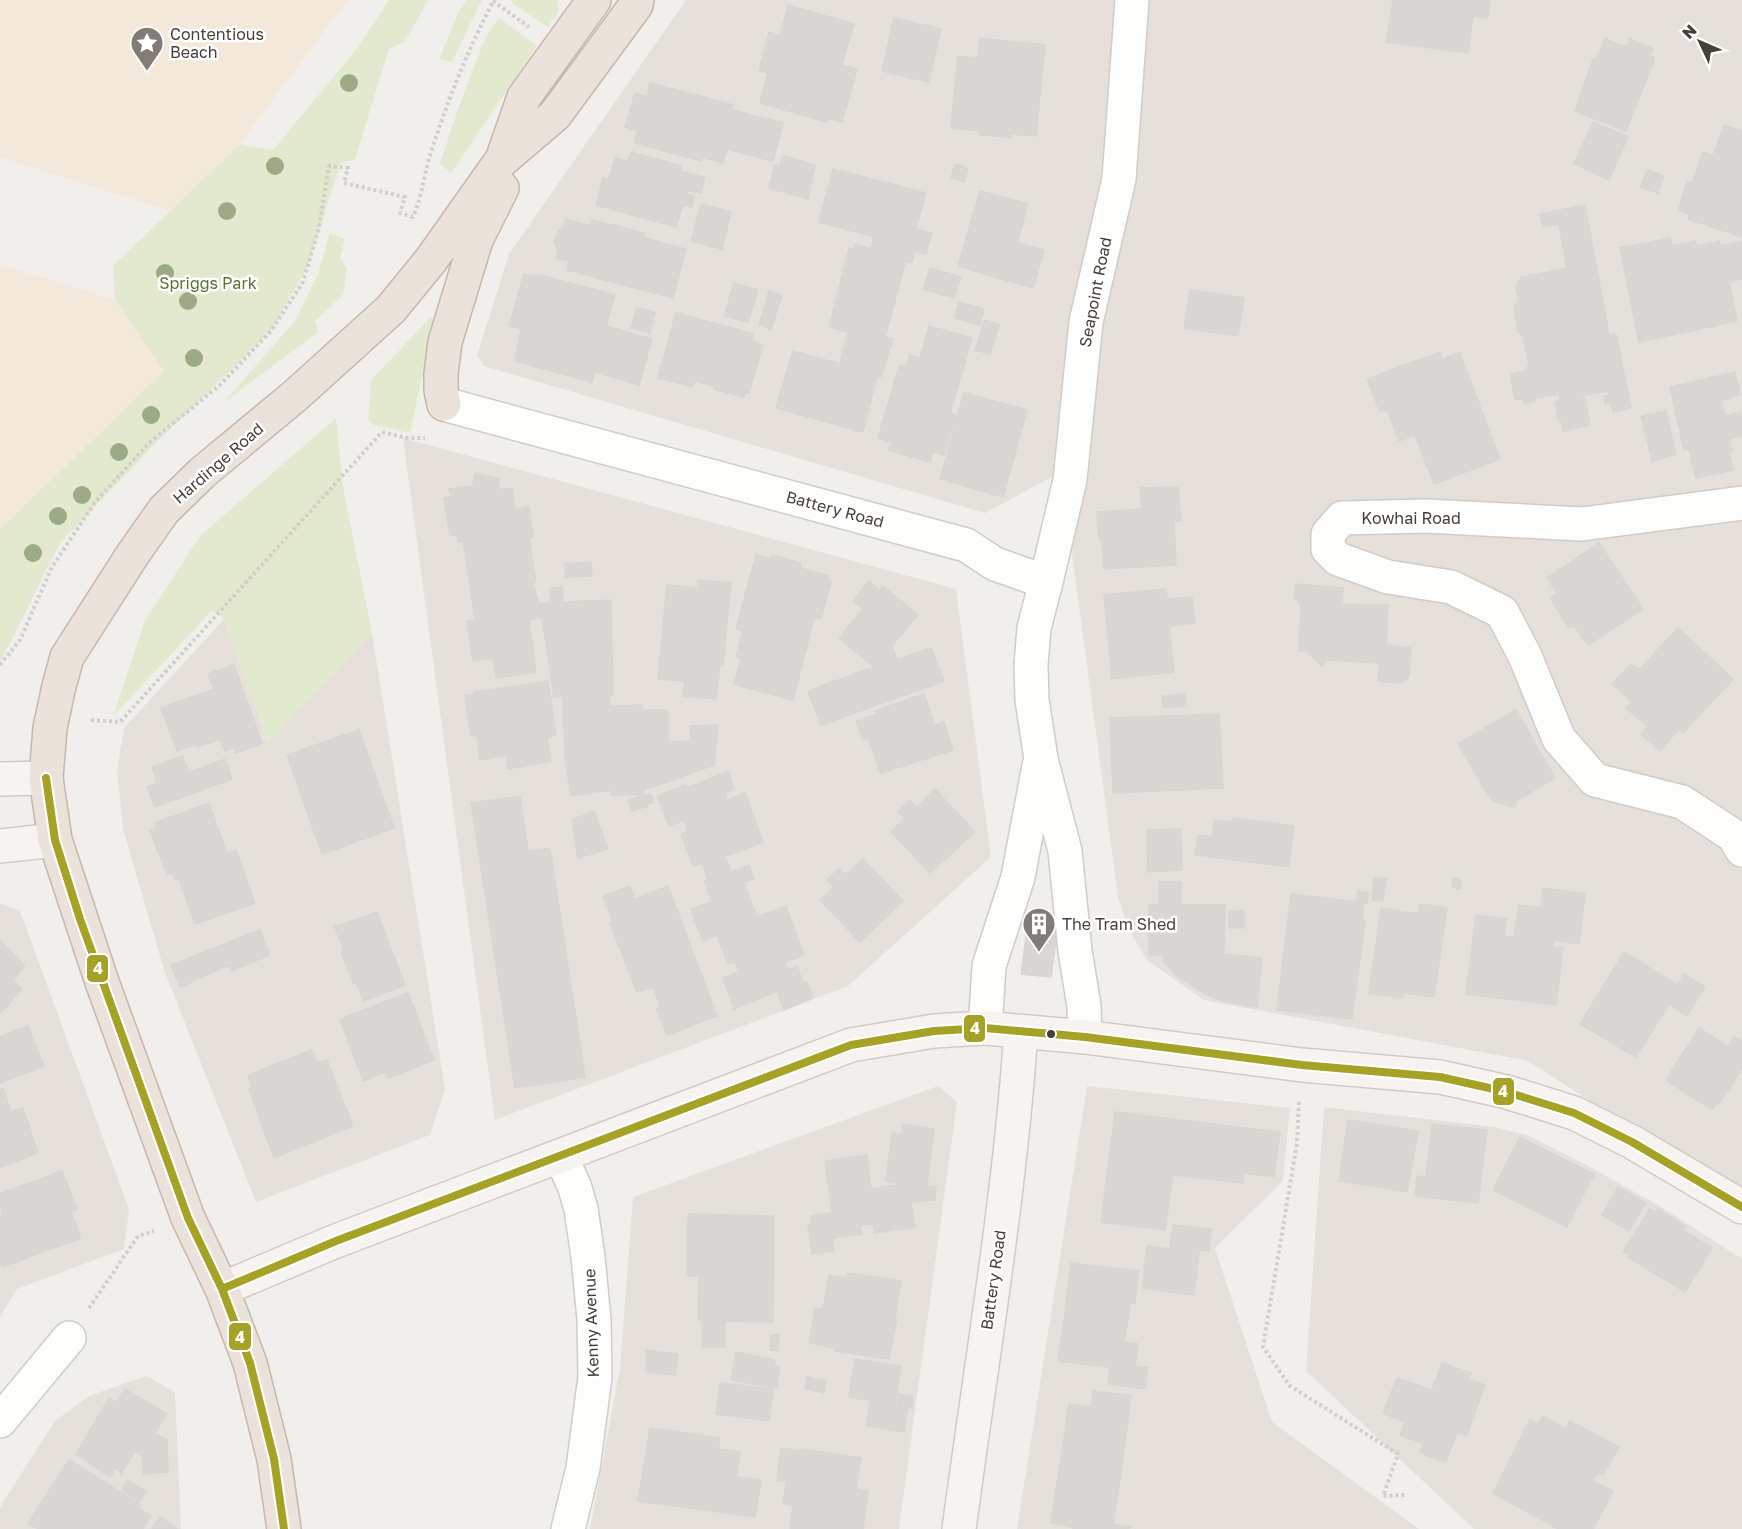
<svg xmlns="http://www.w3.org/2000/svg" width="1742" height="1529" viewBox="0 0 1742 1529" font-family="'Golos Text',sans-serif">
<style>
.residential{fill:#e5e0da}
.green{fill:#e3e9ce}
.sand{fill:#f3e8d9}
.building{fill:#d9d6d3;stroke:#d9d5d2;stroke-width:1.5}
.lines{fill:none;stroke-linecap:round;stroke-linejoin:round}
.street-casing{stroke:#cfccca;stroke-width:36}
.secondary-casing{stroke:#d1cbc5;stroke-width:36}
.highway-casing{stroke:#c6b7aa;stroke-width:36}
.path{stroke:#d1cecb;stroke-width:4;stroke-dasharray:3 3;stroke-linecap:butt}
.street{stroke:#fdfdfc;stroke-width:33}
.secondary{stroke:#f6f3f0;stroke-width:33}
.highway{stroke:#eae3dc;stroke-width:33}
.bus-1-casing{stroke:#fff;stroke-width:12}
.bus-1{stroke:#a5a225;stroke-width:8}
.tree{fill:#9cab85}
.bus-dot{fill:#473e39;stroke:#fff;stroke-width:2}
.labels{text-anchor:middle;stroke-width:5;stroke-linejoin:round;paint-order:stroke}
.poi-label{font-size:16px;fill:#473e39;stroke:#fff;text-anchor:start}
.park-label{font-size:16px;fill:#577430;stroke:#fff}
.street-label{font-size:16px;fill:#473e39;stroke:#fff}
.line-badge{stroke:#fff;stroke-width:2}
.badge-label{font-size:16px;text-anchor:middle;font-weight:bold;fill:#fff}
</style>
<rect width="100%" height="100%" fill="#f1efec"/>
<path class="residential" d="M686,0H1742V1198L1528,1061L1204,1000L1147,960L1128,928L1118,897L1061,472L985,513L484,366L477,356L509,254Z
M403,438L956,589L991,857L848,986L495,1120Z
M224,619L268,743L372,633L445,1089L430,1135L256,1202L164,970L123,829L117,770L124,728Z
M0,903L20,911L129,1209L124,1249L17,1289L0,1317Z
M938,1086L957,1102L899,1529H590L620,1368L633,1197Z
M1087,1086L1290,1108L1283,1181L1215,1248L1272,1422L1419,1529H1017Z
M1324,1107L1495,1127L1530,1136L1590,1167L1663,1208L1742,1259V1529H1474L1306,1371Z
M146,1376L175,1392L181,1529H0V1507L55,1421L89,1396Z"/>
<path class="green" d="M389,0H428L405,42L389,48L355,160L341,162L307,267L271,331L158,441L60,543L0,663V529L164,371L115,300L113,266L240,144L273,150L355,51Z
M467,0H482L452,62L439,59L458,13Z
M512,0H557L559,11L548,27L512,3Z
M499,18L537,46L451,173L440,164C450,133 460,102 472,72C479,53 486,33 499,18Z
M330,233L345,239L340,259L347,268L343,295L315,321L318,332L223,403L295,321L318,274Z
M430,318L435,319L410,433L374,425L368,420L371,380Z
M336,418L343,487L372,633L268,743L224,619L212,611L113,716L145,620L201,535Z"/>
<path class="sand" d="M0,0H348L240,144L170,211L0,157Z
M0,264L115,300L164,371L0,529Z"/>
<path class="building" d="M1393,0H1490L1488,18L1473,16L1468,53L1386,42Z
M788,5L854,24L842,65L857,69L842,122L827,118L826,122L760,103L768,73L759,71L769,32L780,36Z
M894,18L941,29L929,82L882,71Z
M980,38L1045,45L1036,136L1011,134L1010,137L980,135V131L951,128L958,56L978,58Z
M1605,39L1627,47L1630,39L1653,48L1650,56L1655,58L1626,131L1575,111L1593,59L1596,60Z
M650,83L734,105L732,110L783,123L773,161L727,149L723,163L702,157L701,161L635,143L638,130L625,127L635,93L647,96Z
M1593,122L1628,137L1609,180L1574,164Z
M1724,125L1742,131V237L1688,219L1690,214L1678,210L1687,182L1692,183L1703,152L1713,156Z
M631,152L682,166L680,171L705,177L701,193L687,190L686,194L694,196L692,207L683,205L676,227L596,205L603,178L609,179L615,158L628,161Z
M783,156L815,165L808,199L769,188L775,165L780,166Z
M955,164L968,168L964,182L951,178Z
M833,169L926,193L916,229L932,233L926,254L915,251L916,248L819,222Z
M1647,170L1664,176L1658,193L1641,187Z
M980,191L1028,204L1017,243L1044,250L1033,288L958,266Z
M701,204L731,212L722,249L691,241Z
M1585,205L1609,335L1616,334L1631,408L1613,412L1611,403L1605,404L1604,396L1609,395L1608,391L1580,396L1581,399L1585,398L1590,425L1563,431L1561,419L1558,420L1555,402L1560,401L1559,394L1534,398L1535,401L1524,404L1523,398L1515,400L1510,374L1528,370L1527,366L1529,365L1523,336L1518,332L1514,308L1519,300L1516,287L1521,277L1567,268L1559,224L1543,227L1540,214Z
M566,219L591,226L592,220L645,233L644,238L686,249L673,298L567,270L569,261L556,258L558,249L554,243L558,232L564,226Z
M874,237L916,248L912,263L901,260L900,262L905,263L884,342L829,327L849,248L854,249L855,244L871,249Z
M1670,238L1672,246L1695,241L1697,246L1719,241L1720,246L1742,241V279L1729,282L1737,321L1639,342L1620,248Z
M930,268L961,277L954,298L923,289Z
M524,274L539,277L540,275L615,295L606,326L652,339L639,385L595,372L592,382L515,361L521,329L509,326Z
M734,283L758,290L748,322L724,316Z
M1190,290L1244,298L1238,336L1184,328Z
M769,291L782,295L771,329L759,325Z
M959,302L984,309L980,325L955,318Z
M637,308L655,312L650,333L631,328Z
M676,313L754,334L752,341L763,345L749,393L745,392L744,397L714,389V386L694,381L693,387L658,378Z
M985,320L999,325L990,354L975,350Z
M929,326L972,338L950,413L956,415L944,455L933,451L930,462L889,450L892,442L878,438L899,366L906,367L910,355L920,359Z
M848,332L884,342L886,337L893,339L881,377L877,376L863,432L776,408L793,351L840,364Z
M1440,352L1442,359L1460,353L1500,459L1434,484L1415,435L1399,441L1387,409L1380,412L1367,379Z
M1735,372L1740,395L1721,400L1725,416L1740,412L1742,422V436L1729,438L1732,452L1729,453L1733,470L1696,478L1689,449L1684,450L1670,387Z
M964,393L1027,410L1003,497L940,479Z
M1666,411L1676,454L1652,461L1641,416Z
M475,473L499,479L498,490L512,488L515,510L529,507L533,537H529L534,570L469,578L463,541L458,542L457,535L450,536L444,498L451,497L449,489L473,486Z
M1178,487L1181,521H1174L1176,565L1104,569L1102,540H1099L1097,512L1142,509L1140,488Z
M1599,543L1643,609L1588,645L1574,625L1569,628L1550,598L1557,593L1547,578Z
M756,555L772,559V555L801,563L800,568L829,576L828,581L831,582L821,619L814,618L793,700L734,684L741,658L736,657L743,631L736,629Z
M591,562L592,576L566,577L565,564Z
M534,570L536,581L533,582L542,618L529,620L536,672L496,678L493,658L473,661L467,621L475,620L469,578Z
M698,580L731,583L723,665H720L716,699L683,696L685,681L658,679L667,585L698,588Z
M869,581L880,590L883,586L918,615L874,667L839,638L863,609L853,601Z
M1296,584L1343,588L1342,604L1388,605L1386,645L1411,648L1409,677L1400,683L1378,681L1380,663L1328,660L1322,666L1307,651H1299L1301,605L1294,597Z
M562,587L563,602L611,600L613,695L610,694V706L642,705L644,795H612L611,790L571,796L565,759L563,696L554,697L540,603H550V588Z
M1166,589L1167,599L1192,597L1195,623L1169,626L1174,672L1112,679L1104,595Z
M1678,628L1733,679L1683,733L1679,729L1660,751L1641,734L1648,727L1626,708L1632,702L1612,684L1631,664L1639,670Z
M892,646L897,660L931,648L944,681L821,725L808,691L874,667Z
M234,665L262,743L236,753L234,747L225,751L220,739L198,747L197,744L177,751L161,708L214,689L208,674Z
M548,681L556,735L547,737L551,761L508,769L506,755L480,760L477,736H471L465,696L474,695V692Z
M924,694L935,725L944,722L953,750L881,773L868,738L863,740L856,721L876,714L875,711Z
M1185,694L1187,706L1163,708L1162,696Z
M642,710H668V742L690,741V726L718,725L714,765L644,790Z
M1516,710L1555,778L1517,800L1515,807L1492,801L1458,744Z
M1219,714L1223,788L1113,793L1110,718Z
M359,730L394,828L322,854L287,755Z
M183,756L189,773L225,759L232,779L155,807L147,787L158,783L152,767Z
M728,771L734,789L725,793L727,800L745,793L763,842L725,856L731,872L749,865L754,879L744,882L757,917L786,906L804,955L785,962L788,970L797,966L803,983L807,982L813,998L784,1010L777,991L734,1009L723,978L739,972L735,962L728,964L717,935L703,941L691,909L712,902L704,881L708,879L702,863L693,866L681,834L688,831L684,820L669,826L657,796L686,785L687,788L703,782Z
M935,789L975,832L930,873L891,832L905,818L898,812L910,800L917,807Z
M651,794L654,802L647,804L648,806L632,811L628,800Z
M520,796L528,851L550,848L585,1077L515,1088L471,803Z
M209,803L227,854L236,850L255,903L195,924L179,879L175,880L173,873L167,875L150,831L157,828L155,823Z
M594,811L608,849L578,858L572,820Z
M1233,818L1294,826L1289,867L1195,855L1198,835L1212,837L1215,820L1233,822Z
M1181,829L1182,870L1148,872L1147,830Z
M863,859L903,901L860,942L820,900L834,887L827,880L839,869L845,875Z
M1374,878L1386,879L1383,901L1372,900Z
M1453,878L1461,879L1460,889L1452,887Z
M1159,882H1181V905H1225L1224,954L1262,958L1257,1007L1228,1002L1205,994L1176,975L1164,962V955H1149V904L1159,905Z
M630,886L635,899L668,886L717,1016L667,1035L656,1009L661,1007L653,987L637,992L610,923L613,922L603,896Z
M1543,888L1585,894L1579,944L1554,940L1553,947L1563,948L1556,1005L1466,994L1476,915L1506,919L1504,936L1514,937L1519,905L1541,908Z
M1358,891L1369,893L1367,903L1356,901Z
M1291,894L1364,903L1362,919L1365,920L1352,1019L1277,1010Z
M1420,904L1447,908L1434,997L1404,993L1403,998L1369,993L1381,908L1419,914Z
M1229,911H1244V928H1229Z
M377,912L405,985L363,1001L356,982L353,983L341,952L344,951L335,927Z
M1027,929L1057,933L1051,977L1021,974Z
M260,930L270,955L231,971L228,965L180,987L171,965Z
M0,941L25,965L13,981L22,989L1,1012Z
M1624,952L1678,985L1684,974L1705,987L1687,1016L1669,1004L1636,1057L1580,1024Z
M408,993L434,1060L388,1078L385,1072L363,1081L340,1019Z
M28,1026L44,1066L0,1083V1037Z
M1699,1028L1728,1047L1734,1037L1742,1042V1068L1719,1104L1717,1103L1712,1110L1667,1081L1670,1073Z
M312,1050L317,1063L327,1060L353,1126L274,1158L249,1089L252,1087L248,1075Z
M3,1089L11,1112L23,1108L38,1153L0,1167V1090Z
M1115,1112L1196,1122L1190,1177L1108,1167Z
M1348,1120L1418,1131L1407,1192L1339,1181Z
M1196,1122L1280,1132L1274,1177L1244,1173L1243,1183L1190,1177Z
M903,1124L934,1129L927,1186L936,1187L935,1200L911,1202L915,1227L889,1231L884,1187L897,1185L898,1183L886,1181L892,1133L902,1134Z
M1432,1124L1487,1130L1478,1203L1415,1196L1417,1176L1426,1177Z
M1520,1137L1594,1174L1567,1227L1493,1190Z
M867,1155L871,1189L884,1187L889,1231L875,1233L873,1224L860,1225L862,1234L832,1238L834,1251L812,1254L808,1225H812L810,1216L832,1213L825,1161Z
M1108,1167L1173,1174L1165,1230L1101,1222Z
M62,1171L77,1209L71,1212L81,1238L2,1267L0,1261V1218H2L0,1194Z
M1618,1187L1646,1203L1629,1231L1602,1215Z
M1650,1209L1656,1212L1658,1209L1685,1226L1682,1230L1712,1248L1685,1292L1628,1257L1629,1255L1623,1252Z
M688,1214L774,1216L773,1322L725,1321V1347H702V1320H698L699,1276H687Z
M1173,1225L1211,1229L1209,1251L1170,1247Z
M1147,1246L1199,1252L1194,1295L1142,1288Z
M1071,1263L1139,1271L1135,1303L1130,1302L1128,1321L1065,1313Z
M847,1273L901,1281L895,1320H897L889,1359L834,1351L835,1348L809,1343L815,1308L823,1309L829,1275L846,1278Z
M1065,1313L1128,1321L1124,1342L1138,1344L1135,1366L1148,1368L1145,1389L1108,1384L1110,1367L1058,1361Z
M771,1335H779L778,1351L770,1350Z
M646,1350L678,1354L675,1375L646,1372Z
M736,1352L775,1360L774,1366H780L777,1388L731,1380Z
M855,1359L901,1366L895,1404L849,1397Z
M1442,1363L1471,1373L1469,1379L1485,1385L1467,1435L1457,1432L1446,1462L1420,1453L1430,1424H1428L1422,1443L1400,1435L1405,1422L1383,1413L1397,1378L1432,1390Z
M807,1377L826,1381L824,1393L805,1389Z
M720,1383L773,1389L769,1421L716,1414Z
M125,1389L167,1414L155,1433L167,1440L168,1472L143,1474L142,1456L135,1452L121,1473L116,1468L110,1477L76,1454L109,1398L116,1403Z
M1093,1391L1131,1396L1121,1473L1060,1464L1069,1404L1091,1407Z
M899,1394L913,1396L912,1408L897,1405Z
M870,1402L908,1408L904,1432L866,1426Z
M1543,1416L1565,1429L1570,1421L1619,1447L1603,1475L1597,1472L1593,1481L1613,1491L1593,1529H1558L1493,1493L1530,1419L1538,1424Z
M650,1428L720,1438L718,1449L740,1452L737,1477L761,1480L755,1517L638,1501Z
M781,1448L801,1451L802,1449L861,1458L856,1489L868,1491L863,1529H790L793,1505L783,1504L786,1481L777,1480Z
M69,1460L141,1505L139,1508L151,1516L143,1529H38L28,1523Z
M1060,1464L1121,1473L1113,1524L1130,1527V1529H1073V1527L1051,1523Z
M128,1480L146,1492L139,1501L122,1490Z
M160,1517L177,1529H152Z"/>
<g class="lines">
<g class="street-casing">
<path id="street" d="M444,404L966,545L995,564L1046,582L1034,628L1031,665L1032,700L1041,759L1065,851L1075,951L1084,1006L1085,1037
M1742,503L1582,524L1426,516L1342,518L1328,534V549L1338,559L1388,577L1451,587L1502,612L1525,656L1559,739L1595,780L1682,802L1734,836L1742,850
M1046,582L1070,480L1086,322L1119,179L1132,0
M985,1028L989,966L1018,877L1039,766
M561,1156L575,1188L581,1209L588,1257L594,1319L595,1377L583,1468L568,1529
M0,1421L69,1338"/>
</g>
<g class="secondary-casing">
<path id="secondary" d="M0,779L46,778
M0,846L55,840
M222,1289L336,1241L851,1045L934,1031L985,1028L1085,1037L1302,1065L1440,1077L1507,1092L1574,1113L1632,1142L1742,1207
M959,1529C981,1364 1010,1196 1021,1031"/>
</g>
<g class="highway-casing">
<path id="highway" d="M502,160L524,97L594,0
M444,404L441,390V374L445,342L476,240L502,188
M284,1529L274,1459L250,1363L222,1289L188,1218L102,982L55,840L46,778L50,728L59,686L67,657L133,554L164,510L202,473L296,395L391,309L431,260L501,161L555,115L636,5L637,0"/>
</g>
<path class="path" d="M493,1L529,27
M0,665L20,640L52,567L96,501L151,441L219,386L271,331L303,282L319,228L329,166L348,168L344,183L405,197L400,213L413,217C422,196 423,180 429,159C446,104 467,51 494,0
M91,720L120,722L382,432L406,438H425
M1299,1102L1297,1143L1263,1347L1290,1386L1398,1454L1383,1496L1405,1495
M89,1308L138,1236L154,1231"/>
<use href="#street" class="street"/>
<use href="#secondary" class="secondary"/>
<use href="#highway" class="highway"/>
<g class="bus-1-casing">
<path id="bus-1" d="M46,778L55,840L80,919L188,1218L222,1289L250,1363L274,1459L284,1529
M222,1289L336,1241L851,1045L934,1031L985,1028L1085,1037L1302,1065L1440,1077L1507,1092L1574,1113L1632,1142L1742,1207"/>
</g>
<use href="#bus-1" class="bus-1"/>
</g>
<g class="tree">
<circle cx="349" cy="83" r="9"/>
<circle cx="275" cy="166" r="9"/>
<circle cx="227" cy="211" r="9"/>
<circle cx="165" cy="273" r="9"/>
<circle cx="188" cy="301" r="9"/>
<circle cx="194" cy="358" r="9"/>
<circle cx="151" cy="415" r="9"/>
<circle cx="119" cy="452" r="9"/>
<circle cx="82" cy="495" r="9"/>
<circle cx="58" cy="516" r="9"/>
<circle cx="33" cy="553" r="9"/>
</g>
<defs>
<g id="sight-pin" transform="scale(1.725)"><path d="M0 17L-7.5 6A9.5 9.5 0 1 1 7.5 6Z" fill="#827c78" stroke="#fff"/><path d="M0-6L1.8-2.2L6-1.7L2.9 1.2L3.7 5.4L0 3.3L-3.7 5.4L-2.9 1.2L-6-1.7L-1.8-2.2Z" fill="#fff"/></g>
<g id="building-pin" transform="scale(1.725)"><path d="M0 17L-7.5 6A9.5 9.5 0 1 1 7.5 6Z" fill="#827c78" stroke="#fff"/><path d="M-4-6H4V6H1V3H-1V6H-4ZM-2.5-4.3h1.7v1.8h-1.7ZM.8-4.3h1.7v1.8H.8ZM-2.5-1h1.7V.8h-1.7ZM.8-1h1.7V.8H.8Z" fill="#fff"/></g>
</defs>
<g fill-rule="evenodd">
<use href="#sight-pin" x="147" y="43"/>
<use href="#building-pin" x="1039" y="924"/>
</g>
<circle class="bus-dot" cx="1051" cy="1034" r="5"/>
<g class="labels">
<g class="poi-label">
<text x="170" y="40">Contentious<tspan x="170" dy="18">Beach</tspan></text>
<text x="1062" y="930">The Tram Shed</text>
</g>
<g class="park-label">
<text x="208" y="289">Spriggs Park</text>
</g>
<g class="street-label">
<text transform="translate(1095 292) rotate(-79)" y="6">Seapoint Road</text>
<text transform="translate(218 463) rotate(-41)" y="6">Hardinge Road</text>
<text transform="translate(835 509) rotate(15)" y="6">Battery Road</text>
<text x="1411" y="524">Kowhai Road</text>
<text transform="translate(993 1280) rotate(-82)" y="6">Battery Road</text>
<text transform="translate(591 1323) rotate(-92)" y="6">Kenny Avenue</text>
</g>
</g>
<g class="line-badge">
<rect x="86" y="954" width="23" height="29" rx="6" fill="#a5a225"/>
<rect x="963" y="1014" width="23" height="29" rx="6" fill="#a5a225"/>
<rect x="1492" y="1077" width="23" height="29" rx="6" fill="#a5a225"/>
<rect x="228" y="1322" width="24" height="29" rx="6" fill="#a5a225"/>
</g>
<g class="badge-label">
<text x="98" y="974">4</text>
<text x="975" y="1034">4</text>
<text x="1503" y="1097">4</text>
<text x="240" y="1343">4</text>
</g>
<g transform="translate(1700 42) rotate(314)" stroke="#ffffff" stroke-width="4.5" paint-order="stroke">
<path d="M0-4.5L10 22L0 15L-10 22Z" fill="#473e39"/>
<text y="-9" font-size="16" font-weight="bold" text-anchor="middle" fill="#473e39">N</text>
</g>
</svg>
